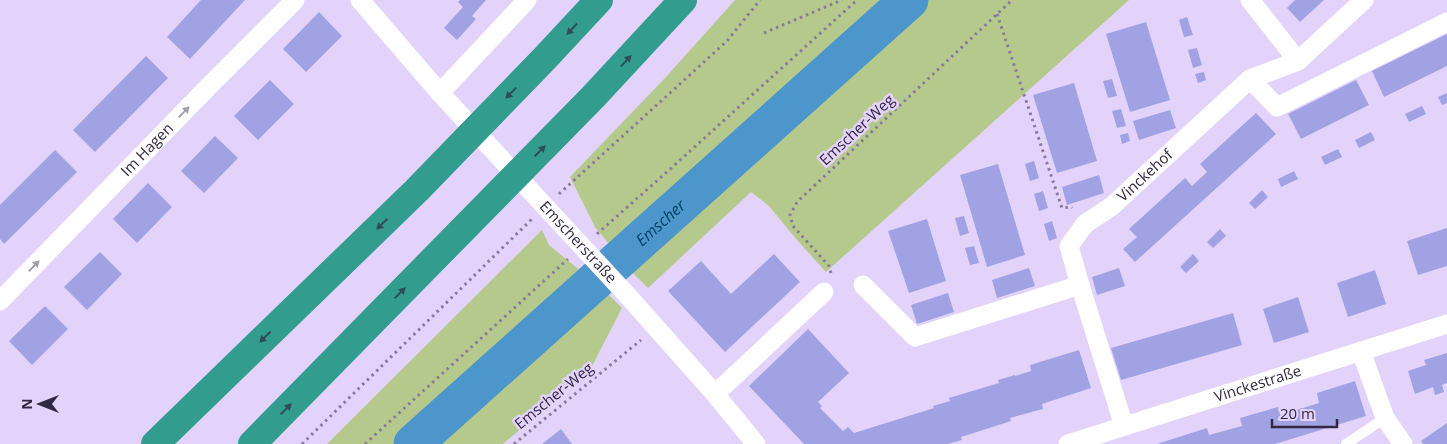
<svg xmlns="http://www.w3.org/2000/svg" width="1447" height="444" viewBox="0 0 1447 444" font-family="'Open Sans',sans-serif">
<style>
.green{fill:#b6c98d}
.lines{fill:none;stroke-linecap:round;stroke-linejoin:round}
.river{stroke:#4c96cc;stroke-width:39}
.building{fill:#a0a2e3}
.path{stroke:#887b9b;stroke-width:3;stroke-dasharray:2.5 4;stroke-linecap:butt}
.lane{stroke:#fff;stroke-width:10}
.street{stroke:#fff;stroke-width:19}
.highway{stroke:#329c8e;stroke-width:28}
.oneway{fill:#324b58}
.oneway2{fill:#a39eaa}
.labels{text-anchor:middle;stroke-width:5;stroke-linejoin:round;paint-order:stroke}
.street-label{font-size:15px;fill:#322841;stroke:#e3d3fb}
.water-label{font-size:16px;font-style:italic;fill:#034064;stroke:#e3d3fb}
</style>
<rect width="100%" height="100%" fill="#e3d3fb"/>
<path class="green" d="M735,0H1129L826,272L797,240L768,205L751,192L648,288L634,274L595,227L570,177L665,78Z
M542,230L549,245L606,292L622,308L590,370L503,444H327Z"/>
<g class="lines">
<path class="river" id="s1" d="M413,444L909,0"/>
</g>
<path class="building" d="M201,0H245L190,59L167,37Z
M460,0H486L472,16L476,19L457,40L444,28L463,7L458,2Z
M1295,0H1324L1300,22L1287,8Z
M319,12L342,36L306,72L283,49Z
M1187,17L1193,35L1184,37L1179,20Z
M1146,22L1170,100L1130,112L1106,34Z
M1447,34V66L1384,97L1372,71Z
M1197,48L1202,65L1193,68L1188,50Z
M146,56L168,78L95,152L73,130Z
M1204,72L1206,80L1198,83L1195,74Z
M1112,79L1117,96L1108,98L1103,81Z
M270,80L294,104L258,140L234,116Z
M1356,80L1369,105L1301,139L1288,114Z
M1074,83L1097,161L1057,173L1033,95Z
M1447,93V103L1442,105L1438,97Z
M1422,106L1426,114L1409,122L1405,114Z
M1121,109L1126,126L1117,128L1112,111Z
M1170,110L1176,128L1139,140L1133,121Z
M1256,113L1276,134L1135,262L1123,249L1137,237L1129,229L1185,178L1192,186L1207,172L1200,164Z
M1371,132L1375,140L1359,148L1355,140Z
M1128,133L1130,141L1122,144L1120,135Z
M215,136L238,158L204,193L181,171Z
M1338,149L1342,157L1325,165L1321,157Z
M55,150L77,172L4,244L0,239V205Z
M1034,161L1039,178L1030,181L1025,164Z
M998,164L1025,255L987,267L960,175Z
M1294,171L1298,179L1281,187L1278,179Z
M1099,175L1104,193L1067,205L1062,187Z
M148,183L172,207L137,243L113,219Z
M1262,190L1268,197L1255,209L1249,203Z
M1043,191L1048,208L1039,211L1034,194Z
M964,216L969,233L960,236L955,218Z
M927,219L946,281L909,293L888,231Z
M1052,221L1057,238L1049,241L1044,224Z
M1447,228V266L1418,275L1407,241Z
M1220,229L1226,236L1213,248L1207,242Z
M974,246L979,263L970,265L965,248Z
M100,252L122,274L87,310L64,287Z
M774,254L800,282L725,352L668,291L701,261L731,294Z
M1193,254L1199,261L1186,273L1180,267Z
M1029,268L1035,286L997,298L992,280Z
M1119,268L1125,286L1097,295L1092,277Z
M1375,270L1386,304L1348,317L1337,283Z
M948,293L954,312L917,324L911,305Z
M1298,297L1309,332L1274,343L1263,309Z
M45,306L68,329L32,365L9,341Z
M1233,313L1242,345L1121,380L1111,348Z
M808,329L849,373L818,402L822,406L820,408L843,431L848,427L854,433L934,408L933,406L950,401L949,398L999,383L998,380L1015,375V376L1031,371L1030,365L1079,350L1091,388L1042,404L1043,409L1010,418L1011,421L961,437L962,440L948,444H804L749,386Z
M1447,353V383L1442,385L1444,392L1435,395L1433,387L1415,394L1408,371L1426,365L1424,360Z
M1355,381L1366,416L1275,444H1157L1207,428L1209,435L1242,426L1240,418L1278,407L1280,415L1319,403L1317,393Z
M1447,423V444H1423L1421,441Z
M561,429L572,444H542Z"/>
<g class="lines">
<path class="path" d="M997,14L1062,208L1071,207L1072,208
M764,33L842,0
M559,194L727,41L760,0
M597,234L668,171L857,0
M831,273L829,266L793,226L790,215L797,202L1012,0
M302,444L532,219
M365,444L568,259
M514,444L641,340"/>
<path class="lane" d="M1346,444L1385,418"/>
<g class="street">
<path id="s2" d="M360,0L440,93L628,296L715,394L756,444"/>
<path d="M1250,0L1298,61"/>
<path d="M1250,79L1277,107L1447,22"/>
<path d="M440,93L527,0"/>
<path d="M863,285L915,337L1080,285L1124,426"/>
<path id="s3" d="M1080,285L1069,246L1085,224L1112,206L1250,79L1298,61L1364,0"/>
<path id="s4" d="M0,301L210,85L295,0"/>
<path d="M1361,351L1385,418L1403,444"/>
<path d="M715,394L824,292"/>
<path id="s5" d="M1068,444L1447,324"/>
</g>
<path class="highway" d="M155,444L417,190L545,58L599,0
M252,444L593,97L683,0"/>
</g>
<defs><path id="oneway-solid" d="M-6-.8H1V-3.2L6.5 0L1 3.2V.8H-6Z" transform="scale(1.25)"/></defs>
<g class="oneway">
<use href="#oneway-solid" transform="translate(572 29) rotate(133)"/>
<use href="#oneway-solid" transform="translate(626 61) rotate(-47)"/>
<use href="#oneway-solid" transform="translate(511 93) rotate(134)"/>
<use href="#oneway-solid" transform="translate(540 151) rotate(-45)"/>
<use href="#oneway-solid" transform="translate(382 224) rotate(136)"/>
<use href="#oneway-solid" transform="translate(400 293) rotate(-45)"/>
<use href="#oneway-solid" transform="translate(265 337) rotate(136)"/>
<use href="#oneway-solid" transform="translate(286 409) rotate(-45)"/>
</g>
<g class="oneway2">
<use href="#oneway-solid" transform="translate(184 112) rotate(-46)"/>
<use href="#oneway-solid" transform="translate(34 266) rotate(-46)"/>
</g>
<g class="labels">
<g class="street-label">
<text transform="translate(857 130) rotate(-43)" y="5">Emscher-Weg</text>
<text dy="5" stroke="none"><textPath href="#s4" startOffset="211">Im Hagen</textPath></text>
<text dy="5" stroke="none"><textPath href="#s3" startOffset="145">Vinckehof</textPath></text>
<text dy="5" stroke="none"><textPath href="#s2" startOffset="326">Emscherstraße</textPath></text>
<text dy="5" stroke="none"><textPath href="#s5" startOffset="199">Vinckestraße</textPath></text>
<text transform="translate(554 396) rotate(-39)" y="5">Emscher-Weg</text>
</g>
<g class="water-label">
<text dy="6" stroke="none"><textPath href="#s1" startOffset="332">Emscher</textPath></text>
</g>
</g>
<g transform="translate(40 404) rotate(270)" stroke="#e3d3fb" stroke-width="4" paint-order="stroke">
<path d="M0-4L9 19L0 12L-9 19Z" fill="#322841"/>
<text y="-8" font-size="14" font-weight="bold" text-anchor="middle" fill="#322841">N</text>
</g>
<path d="M1272 419v8h65v-8" fill="none" stroke="#322841" stroke-width="2.5"/>
<text x="1280" y="419" font-size="15" fill="#322841" stroke="#e3d3fb" stroke-width="4" paint-order="stroke">20 m</text>
</svg>
